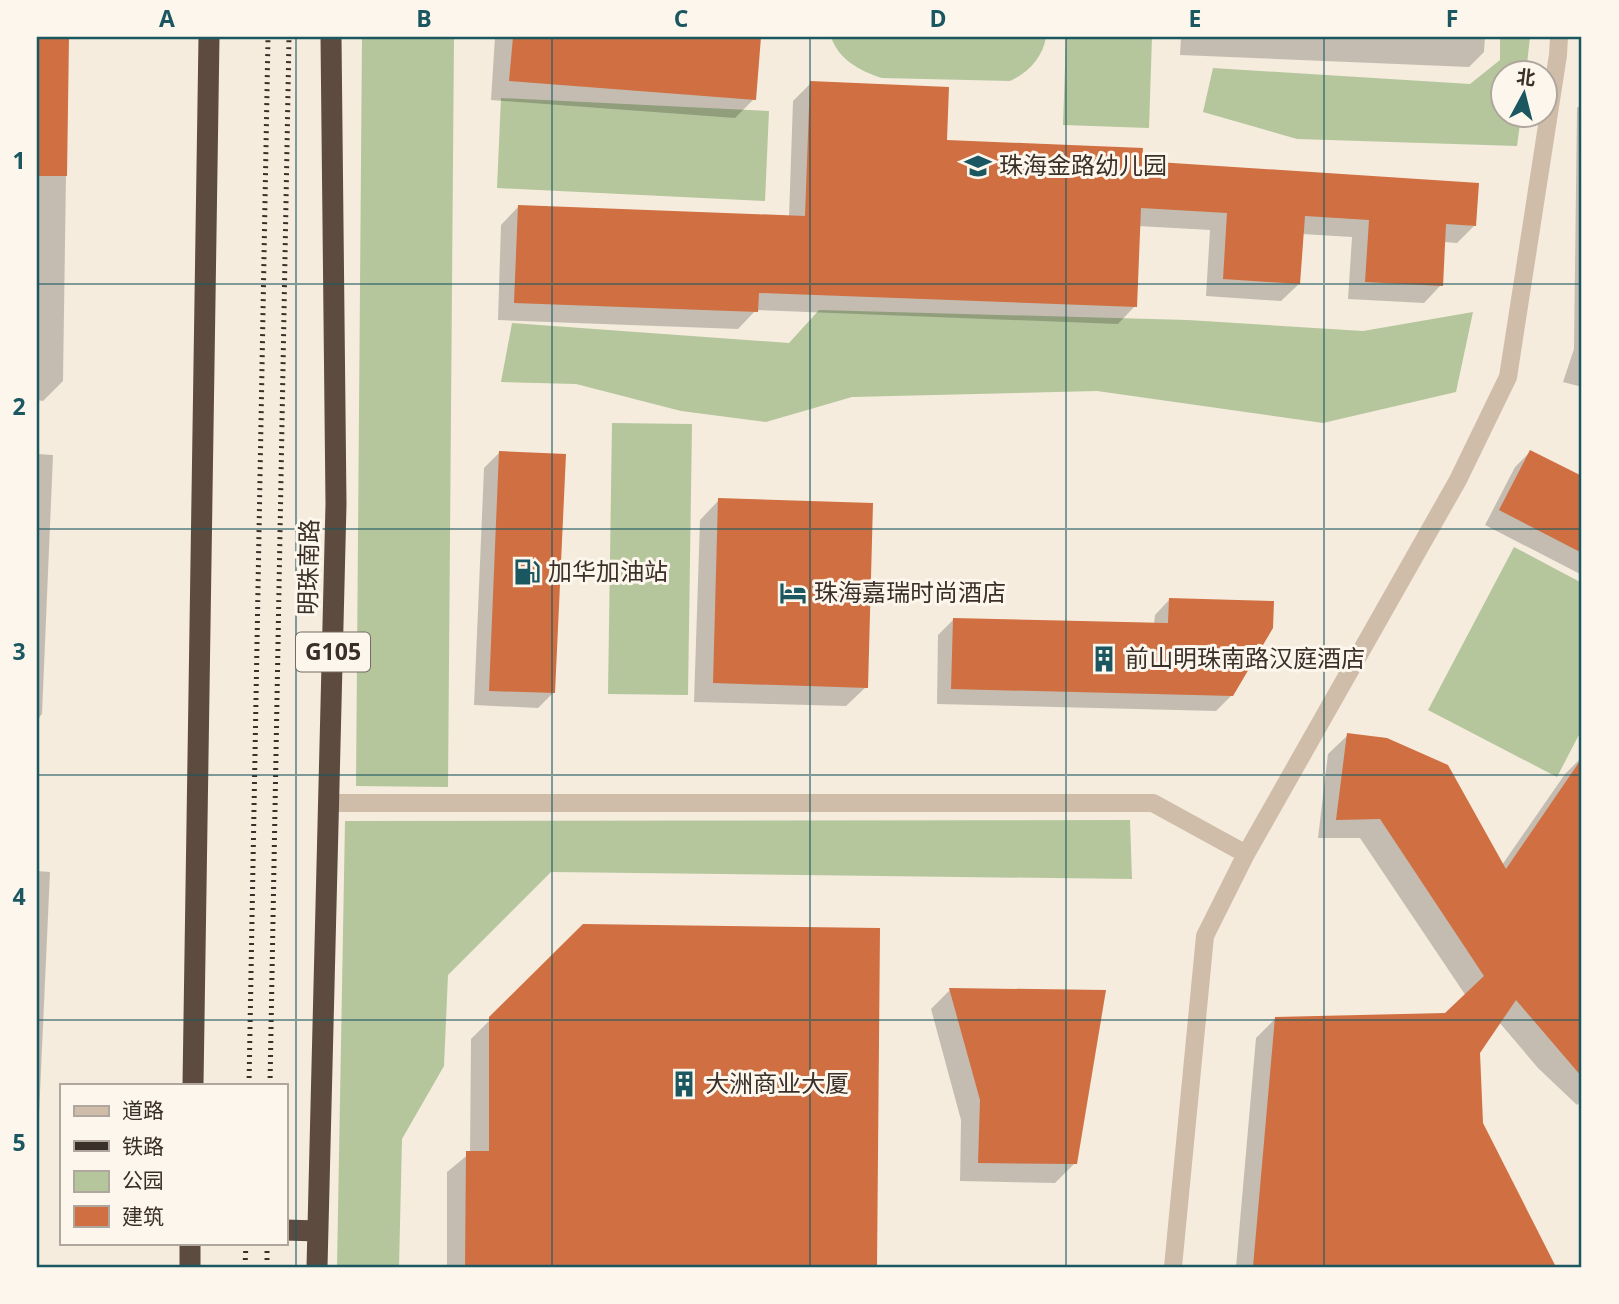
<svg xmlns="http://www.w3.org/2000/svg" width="1619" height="1304" viewBox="0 0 1619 1304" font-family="'Open Sans','Noto Sans SC',sans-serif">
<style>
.green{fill:#b5c69c}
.shadow{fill:#0003}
.building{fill:#d06f41}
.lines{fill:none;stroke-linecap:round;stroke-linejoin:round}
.street{stroke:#cfbda9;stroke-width:18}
.highway{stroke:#5d4b3f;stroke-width:21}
.rail{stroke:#3b3029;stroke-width:5;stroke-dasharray:2 5;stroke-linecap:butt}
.grid{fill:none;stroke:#1a5761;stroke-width:2;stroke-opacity:0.55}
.labels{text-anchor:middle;stroke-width:6;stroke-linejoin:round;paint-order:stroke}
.shield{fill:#fcf6ec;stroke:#756b64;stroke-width:2}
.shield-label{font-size:23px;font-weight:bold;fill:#3b3029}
.poi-label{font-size:24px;fill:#3b3029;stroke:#fcf6ec;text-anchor:start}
.street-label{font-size:24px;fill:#3b3029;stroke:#fcf6ec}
.neatline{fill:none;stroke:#1a5761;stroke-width:2.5}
.grid-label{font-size:23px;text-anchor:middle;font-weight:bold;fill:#1a5761}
</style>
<rect width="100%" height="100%" fill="#f5ecde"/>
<path class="green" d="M362,37H454L448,787L356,786Z
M831,37H1046C1043,57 1028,73 1010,81L882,78C860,71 839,60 831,37Z
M1066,37H1152L1149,128L1063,125Z
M1500,37H1530L1526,73L1504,74V116H1521L1517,146L1297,139L1203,112L1213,68L1470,84L1500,60Z
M501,98L769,111L765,201L497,188Z
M819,310L1188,320L1363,331L1473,312L1456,392L1323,423L1097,391L852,397L766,422L681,411L576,384L501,382L512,323L789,343Z
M612,423L692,424L688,695L608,694Z
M1514,547L1582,583V729L1557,777L1428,710Z
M1130,820L1132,879L551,872L448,975L444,1066L402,1139L399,1267H337L345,821Z"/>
<path class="shadow" d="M37,37H68L63,381L43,401L37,400Z
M495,37H759L754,99L735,118L491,100Z
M1181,37H1485L1484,52L1469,67L1180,55Z
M811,83L946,142L1140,163L1474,226L1457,243L1444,242L1441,285L1424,303L1348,299L1352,237L1302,234L1299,284L1281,301L1206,296L1210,230L1138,226L1135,306L1118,324L756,310L738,329L498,320L501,225L518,207L789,217L793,101Z
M1582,103V387L1563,382L1574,349L1577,108Z
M500,452L553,693L538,708L474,705L484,468Z
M1530,452L1582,478V575L1485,525L1515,467Z
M37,454L53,455L42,714L37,720Z
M719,500L866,687L846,706L694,702L700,520Z
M1170,599L1232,695L1216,711L937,704L938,635L953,620L1154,624L1155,615Z
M1348,735L1502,865L1565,774L1582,757V926L1528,891L1582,948V1100L1577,1105L1538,1068L1499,1022L1478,1053L1482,1124L1554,1267H1236L1256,1038L1276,1018L1446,1014L1466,996L1360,838H1318L1328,754Z
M37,871L50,872L37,1159Z
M584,926L879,930L875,1267H447V1172L470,1153L471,1039Z
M950,990L1075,1163L1055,1183L960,1181L961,1120L931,1009Z"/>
<path class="building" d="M37,37H69L67,176H37Z
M513,37H761L756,100L509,81Z
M810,81L949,87L947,140L1143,148L1142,161L1479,183L1476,226L1446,224L1443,286L1365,282L1369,220L1305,216L1300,284L1223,279L1227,213L1141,208L1137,307L759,293L758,312L514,303L518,205L805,216Z
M1530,450L1582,476V553L1499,510Z
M499,451L566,454L555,693L489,691Z
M718,498L873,503L868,688L713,683Z
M1169,598L1274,601L1273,628L1233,696L951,689L953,618L1168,623Z
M1347,733L1387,738L1448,765L1506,869L1582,758V1077L1516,1000L1480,1053L1483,1123L1556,1267H1253L1275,1017L1445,1013L1484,976L1380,819L1336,820Z
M583,924L880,928L877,1267H465L466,1151H489V1017Z
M949,988L1106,990L1077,1164L978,1163L980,1100Z"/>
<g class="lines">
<path class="street" d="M329,803H1153L1246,854
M1173,1267L1205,936L1246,854L1458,480L1508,377L1558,55L1559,37"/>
<path class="highway" d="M193,1085L209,37
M285,1230L318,1231
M190,1267V1243
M317,1267L336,504L331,37"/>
<path class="rail" d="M249,1085L268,37
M270,1085L289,37
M245,1267L246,1243
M267,1267V1243"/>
</g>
<path class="grid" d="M296,37V1267M552,37V1267M810,37V1267M1066,37V1267M1324,37V1267M37,284H1582M37,529H1582M37,775H1582M37,1020H1582"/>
<defs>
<g id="school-bare" transform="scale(2.1)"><path d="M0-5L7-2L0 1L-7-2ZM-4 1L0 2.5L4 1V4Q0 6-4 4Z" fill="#1a5761" stroke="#fcf6ec" stroke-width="2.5" paint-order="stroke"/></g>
<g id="fuel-bare" transform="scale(2.1)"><path d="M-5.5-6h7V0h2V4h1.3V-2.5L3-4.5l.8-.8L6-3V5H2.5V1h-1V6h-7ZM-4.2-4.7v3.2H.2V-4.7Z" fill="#1a5761" stroke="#fcf6ec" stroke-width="2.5" paint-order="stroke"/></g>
<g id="hotel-bare" transform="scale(2.1)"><path d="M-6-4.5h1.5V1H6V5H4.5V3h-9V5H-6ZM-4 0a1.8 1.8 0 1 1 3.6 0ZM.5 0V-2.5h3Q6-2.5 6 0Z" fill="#1a5761" stroke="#fcf6ec" stroke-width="2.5" paint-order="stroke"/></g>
<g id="building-bare" transform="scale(2.1)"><path d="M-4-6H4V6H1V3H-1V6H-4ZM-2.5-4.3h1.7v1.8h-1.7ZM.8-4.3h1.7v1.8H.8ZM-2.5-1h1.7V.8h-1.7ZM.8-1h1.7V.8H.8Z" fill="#1a5761" stroke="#fcf6ec" stroke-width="2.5" paint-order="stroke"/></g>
</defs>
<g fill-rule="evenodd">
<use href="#school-bare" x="978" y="166"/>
<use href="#fuel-bare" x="527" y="572"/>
<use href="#hotel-bare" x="793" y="593"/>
<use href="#building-bare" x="1104" y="659"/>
<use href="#building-bare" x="684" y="1084"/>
</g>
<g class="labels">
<rect class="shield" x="296" y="632.5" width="74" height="39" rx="5"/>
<g class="shield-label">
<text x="333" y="660">G105</text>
</g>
<g class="poi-label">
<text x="999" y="174">珠海金路幼儿园</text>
<text x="548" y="580">加华加油站</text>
<text x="814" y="601">珠海嘉瑞时尚酒店</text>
<text x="1125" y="667">前山明珠南路汉庭酒店</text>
<text x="705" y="1092">大洲商业大厦</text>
</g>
<g class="street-label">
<text transform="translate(309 567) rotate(-89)" y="8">明珠南路</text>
</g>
</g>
<rect width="1619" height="1304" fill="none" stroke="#fcf6ec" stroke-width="77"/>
<rect x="60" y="1084" width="228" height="161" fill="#fcf6ec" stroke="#afa79e" stroke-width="2"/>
<rect x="74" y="1106" width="35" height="10" fill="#cfbda9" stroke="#afa79e" stroke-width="2"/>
<text x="122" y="1118" font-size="21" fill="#3b3029">道路</text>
<rect x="74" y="1141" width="35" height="10" fill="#3b3029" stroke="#afa79e" stroke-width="2"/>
<text x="122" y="1154" font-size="21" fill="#3b3029">铁路</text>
<rect x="74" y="1171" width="35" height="21" fill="#b5c69c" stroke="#afa79e" stroke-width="2"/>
<text x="122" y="1188" font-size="21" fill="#3b3029">公园</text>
<rect x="74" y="1206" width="35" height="21" fill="#d06f41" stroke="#afa79e" stroke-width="2"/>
<text x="122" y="1224" font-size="21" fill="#3b3029">建筑</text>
<g transform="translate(1524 94) rotate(7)"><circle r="33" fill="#fcf6ec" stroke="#afa79e" stroke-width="2"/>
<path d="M0-5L12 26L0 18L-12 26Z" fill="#1a5761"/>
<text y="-10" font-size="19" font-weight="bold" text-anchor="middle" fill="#3b3029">北</text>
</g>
<rect x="38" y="38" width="1542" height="1228" class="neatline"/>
<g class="grid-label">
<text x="167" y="27">A</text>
<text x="424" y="27">B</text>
<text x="681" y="27">C</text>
<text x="938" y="27">D</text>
<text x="1195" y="27">E</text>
<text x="1452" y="27">F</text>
<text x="19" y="169">1</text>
<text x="19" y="415">2</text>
<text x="19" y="660">3</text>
<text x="19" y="905">4</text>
<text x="19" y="1151">5</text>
</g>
</svg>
